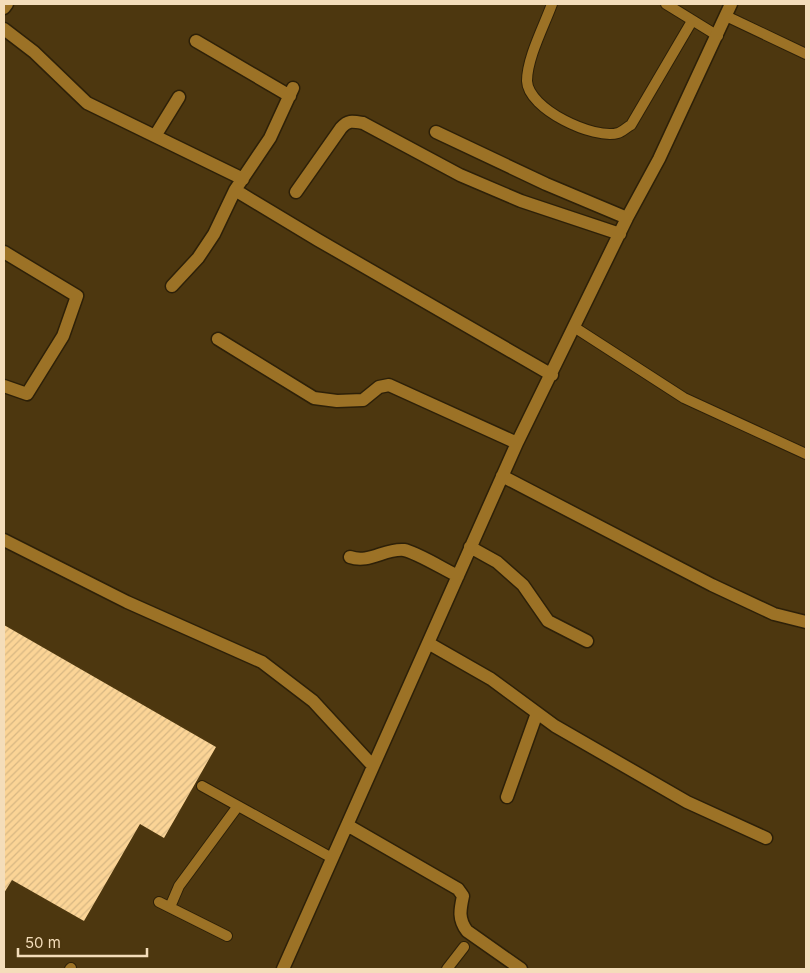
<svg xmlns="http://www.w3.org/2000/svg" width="810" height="973" viewBox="0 0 810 973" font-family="Inter,sans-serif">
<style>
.building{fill:url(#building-hatch)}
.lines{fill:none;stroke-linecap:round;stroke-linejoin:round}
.lane-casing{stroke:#2d2008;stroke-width:12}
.street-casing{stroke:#2d2008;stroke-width:15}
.lane{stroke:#9c7226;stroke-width:10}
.street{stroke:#9c7226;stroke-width:12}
</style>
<defs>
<pattern id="building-hatch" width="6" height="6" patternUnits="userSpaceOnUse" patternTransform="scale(1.25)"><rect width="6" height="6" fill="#fbd496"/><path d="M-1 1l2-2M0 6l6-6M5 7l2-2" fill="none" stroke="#d7b783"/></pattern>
</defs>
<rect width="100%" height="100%" fill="#4d370f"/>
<path class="building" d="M4,625L216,747L164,838L140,824L84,921L12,880L4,893Z"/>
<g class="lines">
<g class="lane-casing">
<path id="lane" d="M552,4C544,26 527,58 527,81C528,109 594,140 618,133C622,132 627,127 631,125L692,21
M666,4L718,36
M726,16L806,54
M574,327L684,398L806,454
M202,786L332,858
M159,902L227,936
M170,907L179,886L238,806
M70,969L71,968
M447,969L464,947"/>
</g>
<g class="street-casing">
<path id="street" d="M4,8L7,4
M4,29L34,52L87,103L243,179
M196,41L290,96
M436,132L546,184L627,218
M155,136L179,97
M235,190L318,240L552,375
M296,192L341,128C348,120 352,121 363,123L460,175L521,201L620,234
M4,252L77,296L63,336L27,394L4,386
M172,286L198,258L214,234L235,190L270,138L293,88
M218,339L314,398L337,401L363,400L379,387L389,385L517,443
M502,476L712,585L774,614L806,622
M4,540L127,602L262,662L313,701L373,766
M470,547L497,562L523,585L548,621L587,641
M350,557C369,564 385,548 404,550C416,552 445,570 458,576
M428,643L491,679L555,726L687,802L766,838
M507,797L537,713
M347,825L458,889L463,896C460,910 458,919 467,931L521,969
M283,969L517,443L627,218L659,159L731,4"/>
</g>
<use href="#lane" class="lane"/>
<use href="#street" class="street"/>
</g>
<rect width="810" height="973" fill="none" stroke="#f4ddba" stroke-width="10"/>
<path d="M18 948v8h129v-8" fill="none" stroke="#f4ddba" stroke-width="2.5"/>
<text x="25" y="948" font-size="15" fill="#f4ddba" stroke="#4d370f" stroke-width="4" paint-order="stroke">50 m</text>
</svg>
